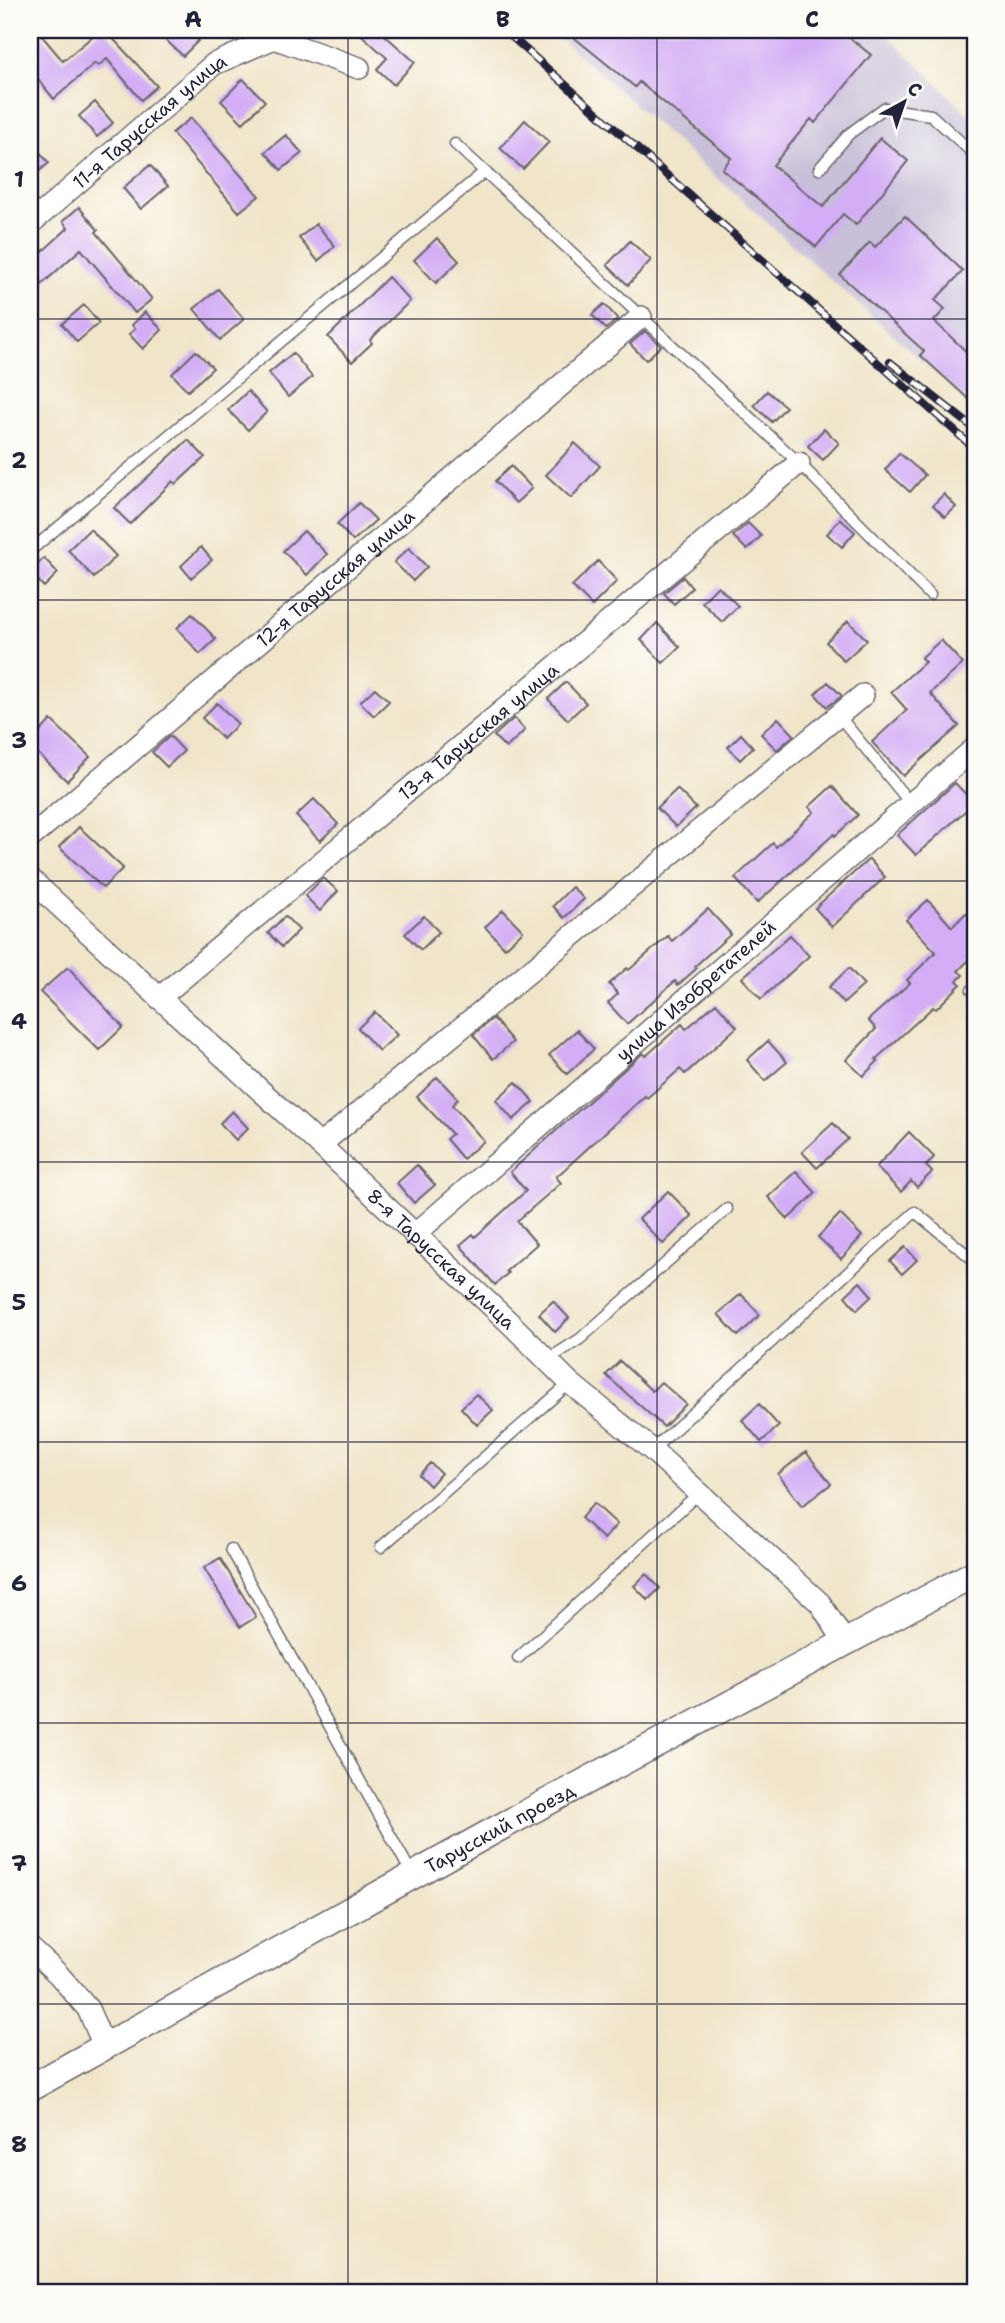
<svg xmlns="http://www.w3.org/2000/svg" width="1005" height="2323" viewBox="0 0 1005 2323" font-family="'Shantell Sans',sans-serif">
<style>
.industrial{fill:#c8bfd8}
.building{fill:#d3adf5}
.lines{fill:none;stroke-linecap:round;stroke-linejoin:round}
.service-casing{stroke:#6a666d;stroke-width:13}
.minor-casing{stroke:#6a666d;stroke-width:24}
.tertiary-casing{stroke:#6a666d;stroke-width:29}
.service{stroke:#fff;stroke-width:10}
.minor{stroke:#fff;stroke-width:21}
.tertiary{stroke:#fff;stroke-width:26}
.rail-casing{stroke:#22223b;stroke-width:8}
.rail{stroke:#fdfcf7;stroke-width:5;stroke-dasharray:16;stroke-linecap:butt}
.grid{fill:none;stroke:#22223b;stroke-width:2;stroke-opacity:0.55}
.labels{text-anchor:middle;stroke-width:5;stroke-linejoin:round;paint-order:stroke}
.street-label{font-size:19px;fill:#22223b;stroke:#fdfcf7}
.neatline{fill:none;stroke:#22223b;stroke-width:2.5}
.grid-label{font-size:23px;text-anchor:middle;font-weight:bold;fill:#22223b}
</style>
<rect width="100%" height="100%" fill="#fdfcf7"/>
<filter id="ink" filterUnits="userSpaceOnUse"><feTurbulence type="fractalNoise" baseFrequency=".0143" numOctaves="2"/><feDisplacementMap in="SourceGraphic" scale="14" xChannelSelector="R" yChannelSelector="G"/><feConvolveMatrix kernelMatrix="1 2 1 2 8 2 1 2 1" color-interpolation-filters="sRGB"/></filter>
<filter id="wash" filterUnits="userSpaceOnUse"><feTurbulence type="fractalNoise" baseFrequency=".00686" numOctaves="4" result="noise"/><feDisplacementMap in="SourceGraphic" scale="28" xChannelSelector="R" yChannelSelector="G"/><feGaussianBlur stdDeviation="1.57" result="paint"/><feColorMatrix in="noise" values="0 0 0 0 0 0 0 0 0 0 0 0 0 0 0 0 0 1.4 0 .05"/><feComposite in="paint" operator="in"/></filter>
<g filter="url(#wash)">
<rect width="100%" height="100%" fill="#f0e5c9"/>
<path class="industrial" d="M551,30H882L975,121V408Z"/>
<g id="blocks">
<path class="building" d="M30,30H37L63,61L100,30H105L157,86L141,100L107,59L98,66L95,63L54,99L30,70Z
M155,30H189L199,40L183,56Z
M356,30H379L415,62L394,85L377,69L387,58Z
M565,30H840L871,55L815,123L811,119L773,165L823,207L880,138L908,161L856,225L843,214L816,247L722,169L731,158L639,82L635,87Z
M243,79L265,101L243,123L221,101Z
M95,102L113,123L97,137L79,116Z
M191,118L259,196L239,212L172,133Z
M525,120L549,142L523,169L500,148Z
M286,135L302,153L281,170L265,152Z
M30,141L49,163L30,179Z
M150,165L168,186L141,209L123,188Z
M79,207L98,230L96,232L152,299L135,313L81,249L41,285L30,273V263L68,228L63,221Z
M905,216L963,271L935,300L945,309L934,321L975,360V405L920,355L924,351L840,275L870,242L875,247Z
M316,224L335,246L318,261L299,238Z
M437,238L459,261L436,283L414,260Z
M630,241L651,260L628,285L607,265Z
M388,277L410,301L370,340L372,343L352,362L328,337Z
M218,289L244,319L220,340L194,309Z
M604,304L618,319L606,329L592,315Z
M84,305L99,323L77,342L62,324Z
M145,312L162,330L143,349L129,334L135,329L132,325Z
M645,331L661,346L646,360L630,344Z
M196,351L213,368L188,391L172,374Z
M293,353L312,377L288,397L269,373Z
M248,391L267,412L248,430L228,410Z
M767,391L786,407L772,422L754,405Z
M824,429L839,443L823,460L808,446Z
M188,440L205,457L176,484L173,481L130,524L114,508Z
M575,443L600,466L571,498L546,475Z
M899,453L925,475L910,492L885,470Z
M511,466L532,488L516,503L495,481Z
M944,494L956,507L945,517L933,505Z
M359,503L376,520L353,541L337,524Z
M840,519L855,532L842,547L827,534Z
M748,523L761,536L747,550L733,536Z
M90,529L116,556L94,578L68,550Z
M304,531L327,554L307,575L283,551Z
M201,547L212,560L191,578L181,566Z
M409,548L427,567L413,581L394,562Z
M44,558L58,573L44,587L30,572Z
M598,561L617,581L592,606L572,586Z
M683,577L692,588L674,604L664,593Z
M718,586L738,606L722,622L702,602Z
M192,614L216,639L200,654L177,628Z
M848,621L867,640L844,661L826,642Z
M657,623L680,647L663,663L641,640Z
M941,640L963,664L930,693L959,726L903,776L872,742L907,710L891,692L925,662L921,658Z
M566,682L586,703L568,720L548,699Z
M828,682L842,696L827,707L815,694Z
M375,688L389,701L374,716L360,702Z
M217,703L238,724L223,739L202,718Z
M514,718L525,730L506,748L494,736Z
M778,718L794,735L777,750L761,734Z
M51,720L90,757L67,781L30,746V743Z
M741,734L753,747L740,760L728,747Z
M170,736L184,751L167,767L152,752Z
M955,783L974,803L916,855L897,835Z
M832,786L858,815L835,836L834,834L757,903L735,878L773,843L776,847L814,812L809,807Z
M677,789L696,808L676,827L657,808Z
M314,799L338,824L320,841L296,816Z
M79,827L123,868L103,888L59,847Z
M869,859L885,877L832,927L815,908Z
M323,878L338,891L320,911L305,896Z
M572,887L584,899L564,918L553,906Z
M928,900L952,927L966,913L975,923V954L958,971L963,975L957,981L961,984L936,1009L933,1007L876,1059L878,1061L863,1076L846,1060L876,1029L868,1020L910,983L907,980L936,952L906,920Z
M708,909L731,934L695,966L697,968L678,985L675,981L627,1024L608,1003L618,994L609,984L627,968L629,970L668,936L672,941Z
M503,910L523,931L505,948L485,927Z
M285,916L299,930L282,947L268,933Z
M424,916L439,932L421,950L405,934Z
M790,935L809,956L761,999L742,978Z
M68,967L123,1027L99,1050L40,992Z
M849,968L864,985L844,1003L829,987Z
M716,1003L737,1027L685,1074L680,1069L647,1098L645,1096L556,1177L561,1183L517,1221L537,1244L506,1271L508,1273L495,1285L460,1245L473,1234L475,1237L526,1191L510,1172L643,1053L646,1056L682,1024L686,1029Z
M375,1012L397,1035L379,1051L358,1028Z
M493,1018L513,1042L493,1059L473,1035Z
M577,1030L594,1049L567,1074L549,1055Z
M768,1041L787,1062L765,1081L747,1060Z
M437,1077L458,1099L452,1105L484,1141L463,1159L446,1139L452,1134L417,1097Z
M516,1082L534,1102L513,1120L496,1100Z
M232,1111L248,1128L236,1140L220,1123Z
M833,1123L848,1139L817,1168L802,1152Z
M909,1132L934,1157L926,1166L932,1172L917,1187L911,1181L901,1192L876,1167Z
M417,1165L435,1185L414,1203L397,1183Z
M796,1171L816,1193L788,1219L768,1197Z
M668,1191L692,1216L663,1244L639,1219Z
M840,1214L862,1236L841,1259L818,1237Z
M905,1247L917,1260L902,1274L890,1261Z
M860,1282L872,1296L857,1310L845,1296Z
M741,1294L760,1315L738,1336L718,1314Z
M553,1301L569,1318L555,1332L539,1314Z
M620,1361L652,1391L661,1382L686,1404L664,1427L606,1375Z
M476,1394L493,1410L477,1425L461,1408Z
M759,1404L779,1426L761,1442L742,1420Z
M806,1452L831,1484L802,1506L778,1474Z
M430,1463L441,1473L430,1486L419,1475Z
M594,1503L617,1524L604,1539L581,1518Z
M220,1558L256,1617L240,1627L204,1568Z
M646,1574L660,1588L648,1600L634,1586Z"/>
</g>
</g>
<g filter="url(#ink)">
<use href="#blocks" fill-opacity="0" stroke="#6a666d" stroke-width="2"/>
<g class="lines">
<g class="service-casing">
<path id="service" d="M455,144L799,463L930,595
M819,169L849,134L884,108L931,115L975,155
M30,202L41,214
M30,551L484,172
M839,716L911,804
M972,990L975,988
M547,1360L580,1339L727,1209
M652,1450L915,1212L975,1261
M381,1547L570,1383
M231,1549L413,1876
M518,1658L699,1493"/>
</g>
<g class="minor-casing">
<g id="minor">
<path id="s1" d="M30,224L214,64L274,38L359,68"/>
<path id="s2" d="M30,838L641,317"/>
<path id="s3" d="M30,879L320,1145L512,1325L570,1383L652,1450L820,1603L846,1644"/>
<path id="s4" d="M159,998L799,463"/>
<path d="M320,1145L863,695"/>
<path id="s5" d="M414,1235L975,748"/>
<path d="M30,1948L58,1974L88,2009L105,2048"/>
</g>
</g>
<g class="tertiary-casing">
<g id="tertiary">
<path id="s6" d="M30,2088L495,1830L975,1573"/>
</g>
</g>
<use href="#service" class="service"/>
<use href="#minor" class="minor"/>
<use href="#tertiary" class="tertiary"/>
<g class="rail-casing">
<path id="rail" d="M504,30L975,449
M890,362L975,429"/>
</g>
<use href="#rail" class="rail"/>
</g>
</g>
<path class="grid" d="M348,30V2293M657,30V2293M30,319H975M30,600H975M30,881H975M30,1162H975M30,1442H975M30,1723H975M30,2004H975"/>
<g class="labels">
<g class="street-label">
<text dy="7" stroke="none"><textPath href="#s1" startOffset="158">11-я Тарусская улица</textPath></text>
<text dy="7" stroke="none"><textPath href="#s2" startOffset="401">12-я Тарусская улица</textPath></text>
<text dy="7" stroke="none"><textPath href="#s4" startOffset="416">13-я Тарусская улица</textPath></text>
<text dy="7" stroke="none"><textPath href="#s5" startOffset="373">улица Изобретателей</textPath></text>
<text dy="7" stroke="none"><textPath href="#s3" startOffset="560">8-я Тарусская улица</textPath></text>
<text dy="7" stroke="none"><textPath href="#s6" startOffset="537">Тарусский проезд</textPath></text>
</g>
</g>
<rect width="1005" height="2323" fill="none" stroke="#fdfcf7" stroke-width="77"/>
<g transform="translate(904 102) rotate(40)" stroke="#fdfcf7" stroke-width="5" paint-order="stroke">
<path d="M0-5L12 26L0 18L-12 26Z" fill="#22223b"/>
<text y="-10" font-size="19" font-weight="bold" text-anchor="middle" fill="#22223b">С</text>
</g>
<rect x="38" y="38" width="929" height="2246" class="neatline"/>
<g class="grid-label">
<text x="193" y="27">A</text>
<text x="503" y="27">B</text>
<text x="812" y="27">C</text>
<text x="19" y="187">1</text>
<text x="19" y="468">2</text>
<text x="19" y="748">3</text>
<text x="19" y="1029">4</text>
<text x="19" y="1310">5</text>
<text x="19" y="1591">6</text>
<text x="19" y="1871">7</text>
<text x="19" y="2152">8</text>
</g>
</svg>
